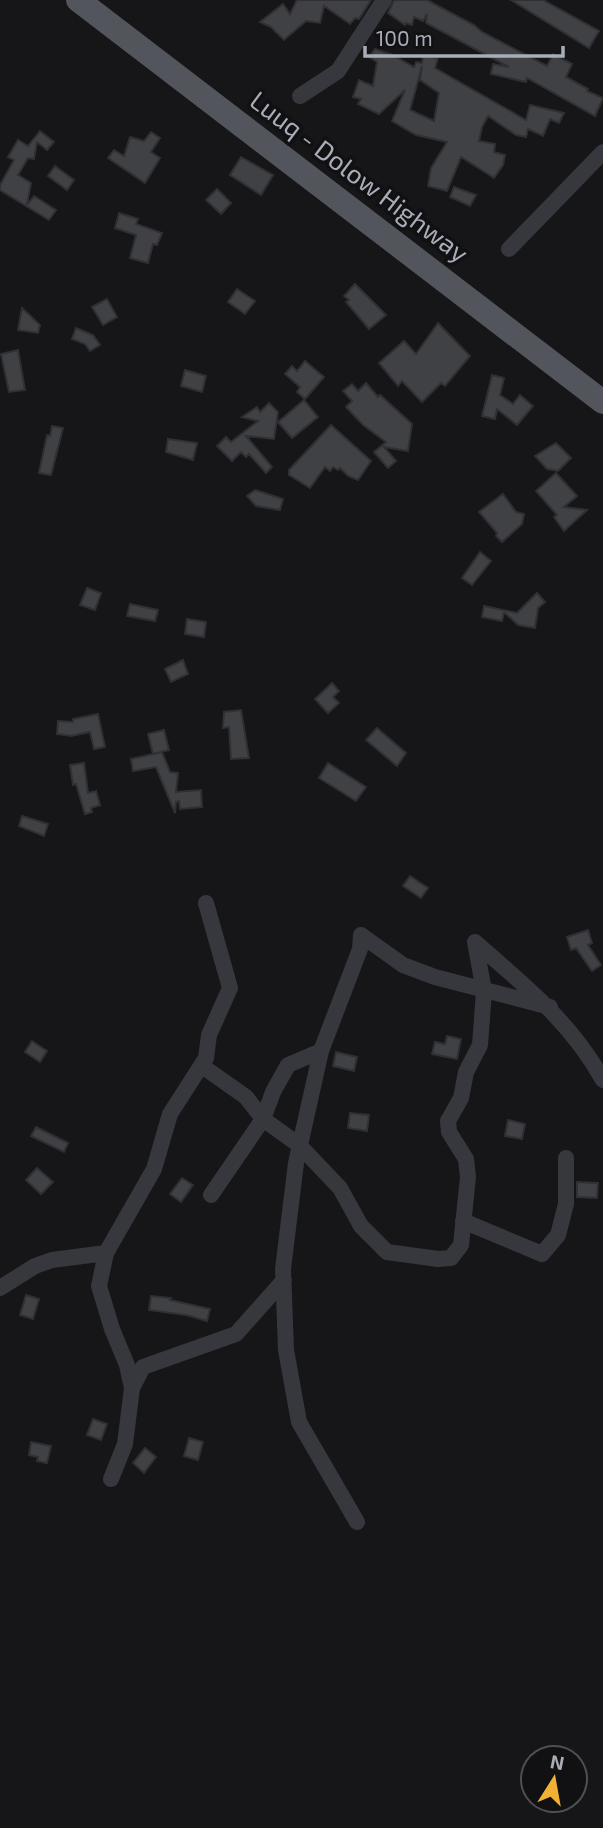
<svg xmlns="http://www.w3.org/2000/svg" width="603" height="1828" viewBox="0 0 603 1828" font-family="'Exo 2',sans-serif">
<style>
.building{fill:#404145;stroke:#303034;stroke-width:2;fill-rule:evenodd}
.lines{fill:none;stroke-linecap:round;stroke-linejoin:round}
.minor{stroke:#37383d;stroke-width:16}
.primary{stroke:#53555c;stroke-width:24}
.labels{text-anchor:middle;stroke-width:7;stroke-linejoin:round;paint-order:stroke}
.street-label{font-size:26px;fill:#a8adb8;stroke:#111113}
</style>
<rect width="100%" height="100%" fill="#161618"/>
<path class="building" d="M297,0H371L359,19L355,18L350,24L324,6L320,23L306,21L284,40L271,27L260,22L283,4L290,14Z
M394,0H427L474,25L482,32L547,66L553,54L572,64L566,77L588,89L587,91L603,98L595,116L527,78L526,82L491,74L493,64L509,67L426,23L427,14L423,21L414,17L412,25L406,23L405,25L388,13Z
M511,0H543L599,31L589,48Z
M375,49L399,57L398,58L414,67L416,62L422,63L423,56L438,58L435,68L526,120L530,105L564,113L559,123L550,119L543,136L528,129L526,137L516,135L488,116L482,127L479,141L495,144L494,152L505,155L503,165L494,178L461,157L447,191L428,186L431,168L447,142L416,135L392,121L405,90L379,114L358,104L361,99L353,97L359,80L373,86L377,62L369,57ZM422,66L420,80L439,93L434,121L410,110Z
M40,131L54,142L47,150L37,142L34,159L28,158L18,175L31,183L27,205L34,196L56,210L49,220L0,190V185L14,160L8,157L18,140L28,146Z
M151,132L160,138L151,152L160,158L145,183L108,158L114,150L124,156L130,137L144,141Z
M241,157L273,175L261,195L230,175Z
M55,166L74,180L67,190L48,176Z
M454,187L476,195L470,206L450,197Z
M217,189L231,203L221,214L206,200Z
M119,213L138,219L136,224L162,233L157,245L153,244L148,263L130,258L136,235L115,228Z
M355,284L386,315L369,329L346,302L349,300L344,296Z
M237,289L255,301L245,314L228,302Z
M107,299L117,317L103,325L92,307Z
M22,308L40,325L38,333L18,330Z
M438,323L470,356L445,386L441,383L422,402L402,381L398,386L379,363L404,341L416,354Z
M76,328L93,335L100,345L90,351L85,344L72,339Z
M18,350L25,390L9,392L1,354Z
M305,361L324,377L305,399L297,392L300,387L285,374L292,366L297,371Z
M185,370L206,376L202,392L181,386Z
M492,375L504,378L500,395L513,404L520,395L533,406L517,425L497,409L495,419L482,416Z
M366,383L378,397L380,395L412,424L408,451L384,447L396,461L388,468L374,452L386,442L363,425L346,407L352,401L343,391L352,384L358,391Z
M304,400L318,417L292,438L278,422Z
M269,403L278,412L274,439L246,436L272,467L266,473L249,454L246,457L241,452L232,461L217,446L226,437L231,442L258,421L242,417L257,407L260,412Z
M331,425L371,461L358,480L348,476L340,468L338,470L333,467L330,471L325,467L310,488L289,475V470Z
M52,426L63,428L51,475L39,473L47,435L50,436Z
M168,439L197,443L193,460L166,452Z
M556,443L571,458L558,471L547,469L535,456Z
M556,473L577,496L564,507L587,510L564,531L554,517L557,515L536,491Z
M255,490L283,499L280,510L256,506L247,496Z
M503,494L516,512L524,514L522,524L502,542L496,536L497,533L479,512Z
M480,552L491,561L472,585L462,578Z
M87,588L101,593L95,610L80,605Z
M537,593L545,602L538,608L535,628L518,625L504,612L502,621L482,617L484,606L517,613Z
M130,604L158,610L155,621L127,616Z
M187,619L206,622L204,637L185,634Z
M183,660L188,674L171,682L165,669Z
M332,683L339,691L333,697L339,703L328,713L315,699Z
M241,710L249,758L231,759L229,727L223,728L224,712Z
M98,714L105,747L94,749L90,732L71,736L57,734L58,721L73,722V719Z
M377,728L406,753L397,766L366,740Z
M164,730L169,750L153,754L148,734Z
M162,752L170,772L178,773L176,792L201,790L202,807L180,809L179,801L176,802L175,813L156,767L133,771L131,759Z
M84,763L88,793L96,791L100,805L91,808L92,812L85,814L76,784L73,785L70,765Z
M328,763L366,787L356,801L319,778Z
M22,816L48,824L44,836L19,826Z
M410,876L428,888L421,898L403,886Z
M588,930L592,943L588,945L601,965L592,971L576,948L571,950L567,937Z
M447,1036L461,1039L457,1059L432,1054L435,1042L445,1044Z
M32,1041L47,1051L40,1062L25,1052Z
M336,1052L357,1057L354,1071L333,1066Z
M350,1113L369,1115L367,1131L348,1128Z
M508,1120L525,1124L522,1139L505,1136Z
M36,1127L68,1143L64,1152L31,1136Z
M37,1168L53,1182L41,1194L26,1180Z
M182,1178L193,1185L181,1202L170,1194Z
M577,1182L598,1183L597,1198L577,1197Z
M26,1295L39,1299L33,1319L20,1315Z
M151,1296L171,1298L170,1300L210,1309L207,1321L186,1315L149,1310Z
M93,1419L107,1424L101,1440L87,1435Z
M189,1438L203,1442L198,1460L184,1456Z
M31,1442L51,1446L47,1463L37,1461L38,1457L29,1455Z
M145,1448L156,1457L144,1473L133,1463Z"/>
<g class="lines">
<path class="minor" d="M300,96L338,71L384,0
M509,249L603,152
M361,935L403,965L435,977L550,1007
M475,942C525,986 570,1021 603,1080
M321,1051L288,1065L273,1092L263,1119L299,1145L340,1188L361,1226L387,1252L438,1259L451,1258L461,1245L468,1177L466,1159L449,1132L448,1121L461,1098L466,1072L480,1045L484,991L475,942
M202,1066L246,1097L263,1119L211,1195
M463,1221L542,1254L558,1235L566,1204V1158
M0,1288L35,1266L52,1260L106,1253
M132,1388L143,1367L236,1334L284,1280
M111,1479L125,1444L132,1388L127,1365L112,1329L99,1286L106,1253L154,1169L170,1114L206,1058L209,1035L230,988L206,903
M357,1522L299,1422L286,1350L283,1269L296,1163L321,1051L360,949L361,935"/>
<path class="primary" d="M78,0L603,402"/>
</g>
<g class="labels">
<g class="street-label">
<text transform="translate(359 177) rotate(37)" y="9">Luuq - Dolow Highway</text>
</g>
</g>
<g transform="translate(554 1779) rotate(11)"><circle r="33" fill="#111113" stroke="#4d4f55" stroke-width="2"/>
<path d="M0-5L12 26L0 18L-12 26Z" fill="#f2b134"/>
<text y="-10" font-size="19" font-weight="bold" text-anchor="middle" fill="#a8adb8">N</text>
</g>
<path d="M365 46v10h198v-10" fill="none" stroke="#a8adb8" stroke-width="3.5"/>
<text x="376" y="46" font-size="21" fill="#a8adb8" stroke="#111113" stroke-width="5" paint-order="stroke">100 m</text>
</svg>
